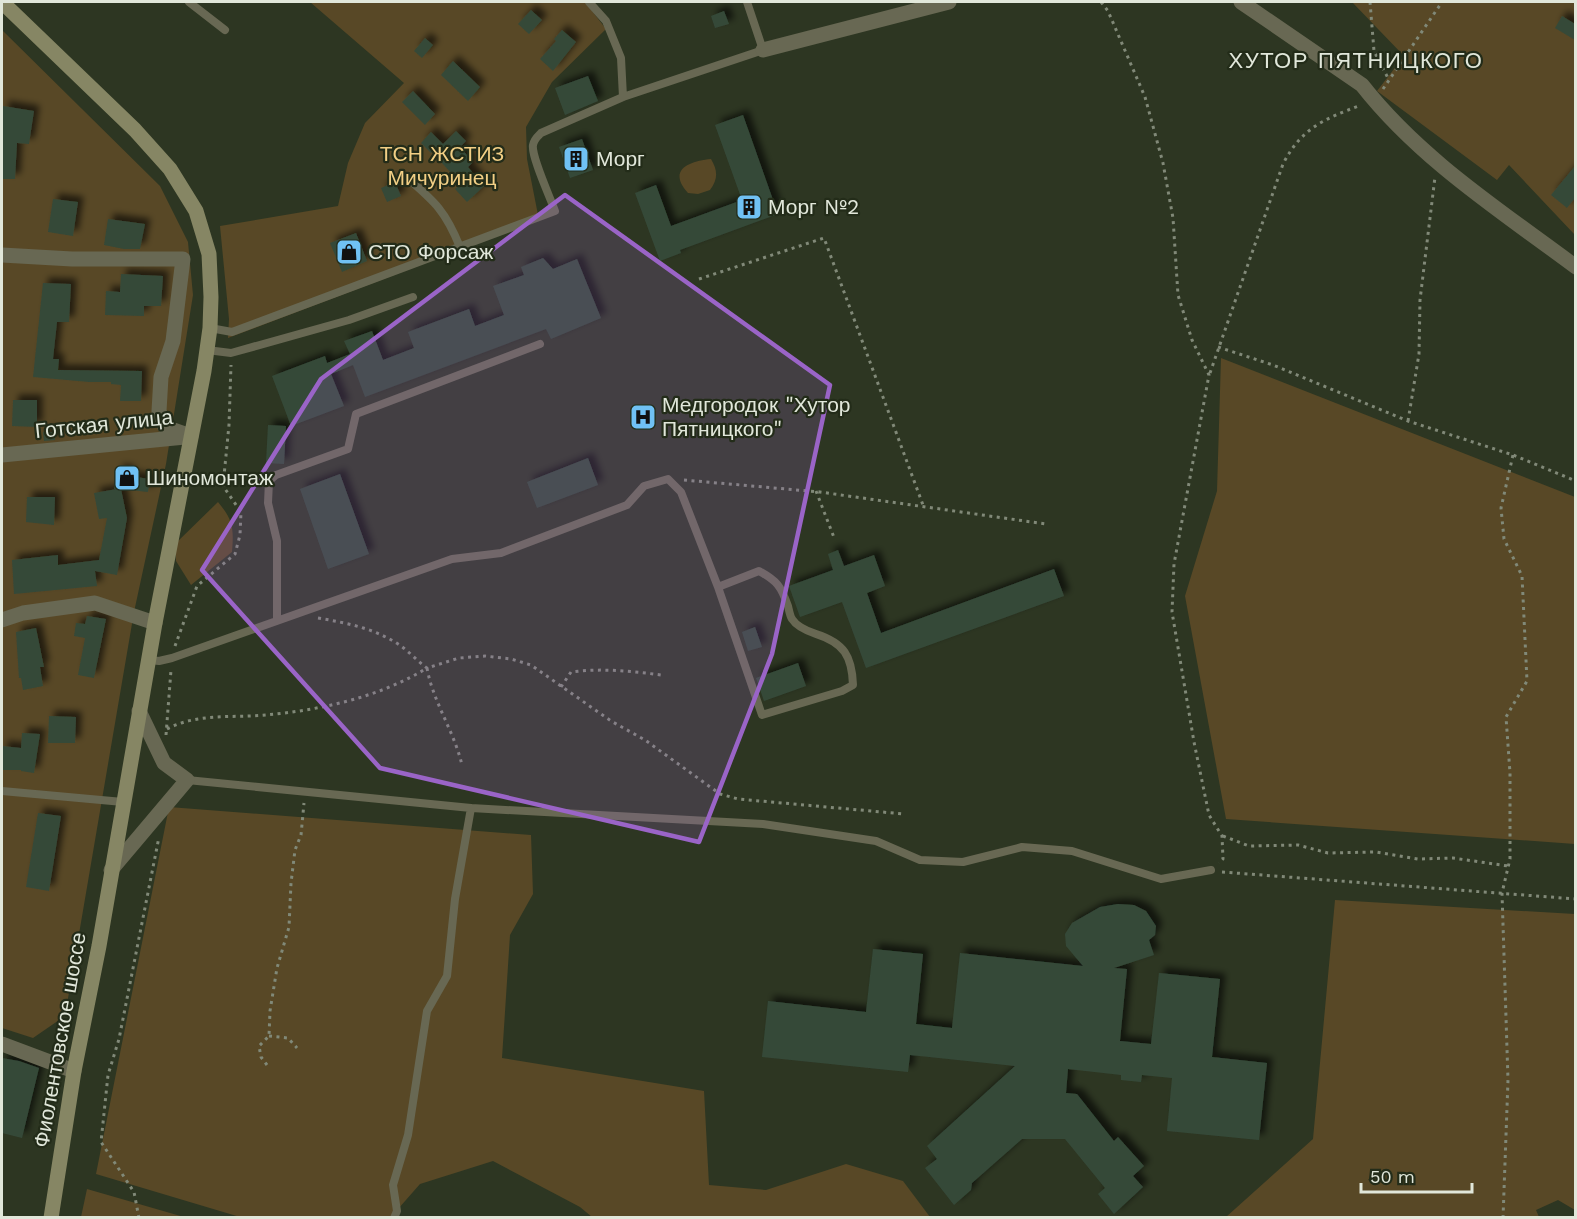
<svg xmlns="http://www.w3.org/2000/svg" width="1577" height="1219" viewBox="0 0 1577 1219" font-family="'Work Sans',sans-serif">
<style>
.green{fill:#584826}
.building{fill:#354939;filter:url(#shadow)}
.lines{fill:none;stroke-linecap:round;stroke-linejoin:round}
.path{stroke:#818978;stroke-width:3;stroke-dasharray:3 4.5;stroke-linecap:butt}
.service{stroke:#686853;stroke-width:8}
.minor{stroke:#686853;stroke-width:15}
.secondary{stroke:#868664;stroke-width:15}
.marked{fill:#9a64c7;fill-opacity:0.2;stroke:#9a64c7;stroke-width:4.5;stroke-linejoin:round}
.labels{text-anchor:middle;stroke-width:4.5;stroke-linejoin:round;paint-order:stroke}
.park-label{font-size:21px;fill:#f2cf85;stroke:#232c19}
.poi-label{font-size:21px;fill:#e1e7da;stroke:#232c19;text-anchor:start}
.street-label{font-size:21px;fill:#e1e7da;stroke:#232c19}
.neighbourhood-label{font-size:22px;letter-spacing:1.5px;fill:#e1e7da;stroke:#232c19}
</style>
<defs>
<filter id="shadow"><feDropShadow dx="5.5" dy="-5.5" stdDeviation="3" flood-color="#0009"/></filter>
</defs>
<rect width="100%" height="100%" fill="#2d3622"/>
<path class="green" d="M310,2H585L606,29L552,82L526,127L527,159L539,220L228,338L229,319L220,226L338,206L348,163L365,123L404,83Z
M1352,2H1575V235L1509,165L1497,180L1377,91L1404,56Z
M2,30L160,186L188,242L193,295L166,464L134,612L65,1016L33,1038L2,1028Z
M711,159C718,171 718,179 710,190L698,194L688,193C667,170 689,161 711,159Z
M1221,358L1575,497V844L1226,819L1185,596L1217,491Z
M218,502C233,520 234,528 232,552L191,585L176,561L175,544Z
M169,807L531,835L533,894L510,935L502,1058L704,1091L709,1185L766,1190L846,1164L903,1181L930,1217H592L580,1207L493,1161L420,1184L391,1217H240L96,1174Z
M1335,900L1575,914V1210L1558,1200L1536,1210L1539,1217H1226L1313,1139Z
M87,1189L184,1217H81Z"/>
<path class="building" d="M531,10L542,20L529,34L518,24Z
M724,11L729,24L715,28L711,16Z
M1562,16L1575,24V40L1555,28Z
M562,30L576,42L553,71L540,59L556,41L554,39Z
M425,38L433,45L422,58L414,51Z
M453,61L480,87L468,101L441,75Z
M588,76L598,101L565,115L555,88Z
M413,91L435,114L425,125L402,102Z
M3,106L34,111L29,144L17,143L15,179H2Z
M743,115L778,214L680,250L681,253L660,261L635,193L656,185L671,226L742,200L715,125Z
M456,131L466,141L460,147L473,162L468,167L484,186L467,202L455,189L461,184L432,152L431,153L421,143L431,132L443,144Z
M582,139L593,170L570,178L559,147Z
M1575,166V198L1567,208L1551,195Z
M395,182L401,196L387,202L381,188Z
M53,199L78,202L73,236L48,232Z
M108,219L145,224L140,249H124L104,245Z
M356,233L367,261L342,272L330,243Z
M543,258L553,269L577,259L601,318L551,339L546,329L365,397L353,365L331,374L344,406L291,426L272,376L325,356L327,363L350,354L344,341L372,331L383,360L414,348L408,332L469,309L475,326L504,315L493,286L524,275L521,267Z
M121,274L163,276L161,306H144V316L105,315L106,291L120,292Z
M43,283L71,284L69,322H57L53,359H59L58,370L142,371L141,401H120L121,385L111,384V382H89L33,377Z
M13,400H37V427L12,426Z
M268,425L286,426L284,464L266,463Z
M43,432H55V440L44,441Z
M588,458L598,485L537,508L527,482Z
M118,469L130,471L129,476L150,479L148,492L121,489L127,518L117,575L95,571L97,586L14,594L12,560L58,555V565L99,560L107,518L99,519L94,493L117,489H114Z
M340,474L369,554L328,569L300,489Z
M27,497H55L54,525L26,522Z
M838,550L844,566L874,555L885,586L867,593L881,633L1054,569L1064,596L866,668L842,602L800,617L789,586L833,570L828,554Z
M87,616L106,619L94,678L78,675L85,638L74,636L76,623L85,624Z
M755,627L762,647L748,651L742,632Z
M36,628L44,667H40L43,686L23,690L21,678H19L16,632Z
M798,663L806,686L764,701L756,678Z
M49,716L76,717L75,743H48Z
M22,733L40,734L34,773L21,771V770H2V746L21,748Z
M38,813L61,816L49,891L26,887Z
M1118,904L1134,905L1146,911L1156,926L1155,935L1149,940L1154,955L1114,968L1127,969L1120,1041L1151,1044L1159,973L1220,979L1212,1057L1267,1063L1259,1140L1167,1131L1172,1078L1142,1075L1141,1082L1121,1080V1075L1068,1069L1066,1093L1077,1094L1114,1141L1118,1137L1144,1166L1133,1176L1143,1187L1114,1214L1098,1194L1105,1188L1065,1139H1022L972,1183L971,1190L954,1205L925,1168L937,1159L927,1146L1015,1066L910,1055L908,1072L762,1057L768,1001L866,1012L873,949L923,954L916,1024L952,1028L960,953L1083,966L1066,946L1065,934L1072,923L1100,907Z
M2,1058L19,1061L39,1068L22,1138L2,1133Z"/>
<g class="lines">
<path class="path" d="M1101,2L1108,11L1145,97L1163,163L1173,218L1178,295L1192,340L1209,375L1174,564L1172,612L1194,742L1209,815L1222,836L1223,859L1219,863
M1370,2L1374,51L1389,80
M1383,89L1442,2
M699,279L824,238L923,505
M1218,347L1273,365L1408,421L1513,455L1576,481
M1210,373L1283,164C1302,127 1325,119 1361,105
M1408,421L1419,354L1420,300L1435,177
M684,480L820,492L1046,524
M816,491L835,540
M318,618C347,623 373,628 398,644C409,651 417,661 427,668L459,658L485,656L511,659L531,665L611,721L645,740L720,794L738,799L904,814
M175,646L197,586L235,554L240,535L241,512L223,486L229,425L231,365
M561,687L571,672C601,668 631,671 661,675
M167,729C197,713 232,718 266,715C321,710 380,697 427,668C433,702 454,731 462,765
M166,735L171,670
M1223,836L1249,846L1298,845L1328,853L1376,852L1418,859L1453,858L1508,866
M1222,872L1576,899
M269,1036L288,1038L297,1048
M267,1065L261,1057L259,1046L269,1036L270,1011L277,968L289,927L291,883L295,850L301,835L304,803
M139,1218L134,1192L101,1142L108,1075L119,1039L159,837
M1503,1218L1508,1080L1502,893L1510,859V773L1506,717L1527,681L1522,576L1504,539L1501,508L1513,455"/>
<path class="service" d="M189,2L225,30
M589,2L606,21L621,58L623,97
M405,176C435,202 445,210 460,247
M210,328L232,332L555,211C550,197 531,156 533,145C534,139 538,136 541,133L623,97L763,50L747,2
M207,350L231,353L349,320L413,297
M277,620V541L268,503L269,481L276,475L348,449L356,414L540,344
M149,660L159,661L172,658L452,559L501,553L627,505L644,486L668,479L681,492L718,587L759,571C777,581 781,586 788,606C789,610 790,616 792,619C797,627 807,631 816,634C844,643 852,656 853,685L842,691L762,715L718,587
M187,780L471,808L763,824L876,841L920,860L963,862L1022,847L1072,851L1161,879L1211,870
M2,791L123,802
M394,1218L397,1211L393,1185L408,1135L427,1011L447,976L455,899L471,808"/>
<path class="minor" d="M1241,2L1362,85C1420,159 1501,211 1576,267
M763,50L949,2
M2,255L72,259H183L173,341L161,377L159,411L165,427L191,436
M2,455L185,437
M2,620L23,613L95,603L155,623
M111,870L187,780L164,763L139,711
M2,1044L74,1071"/>
<path class="secondary" d="M2,2L135,130L170,169L196,211L209,254L211,297L210,328L204,371L155,623L99,946L74,1071L51,1218"/>
</g>
<path class="marked" d="M565,195L830,385L772,654L699,842L380,768L202,570L321,379Z"/>
<defs>
<g id="building-square" transform="scale(1.35)"><rect x="-9" y="-9" width="18" height="18" rx="4" fill="#70c1f4" stroke="#232c19"/><path d="M-4-6H4V6H1V3H-1V6H-4ZM-2.5-4.3h1.7v1.8h-1.7ZM.8-4.3h1.7v1.8H.8ZM-2.5-1h1.7V.8h-1.7ZM.8-1h1.7V.8H.8Z" fill="#111"/></g>
<g id="shop-square" transform="scale(1.35)"><rect x="-9" y="-9" width="18" height="18" rx="4" fill="#70c1f4" stroke="#232c19"/><path d="M-5-2.5h2.3a2.7 3.5 0 0 1 5.4 0H5L5.5 6h-11ZM-1.5-2.5h3a1.5 2.3 0 0 0-3 0Z" fill="#111"/></g>
<g id="hospital-square" transform="scale(1.35)"><rect x="-9" y="-9" width="18" height="18" rx="4" fill="#70c1f4" stroke="#232c19"/><path d="M-5-5h3v3.5h4V-5h3V5h-3V1.5h-4V5h-3Z" fill="#111"/></g>
</defs>
<g fill-rule="evenodd">
<use href="#building-square" x="576" y="159"/>
<use href="#building-square" x="749" y="207"/>
<use href="#shop-square" x="349" y="252"/>
<use href="#hospital-square" x="643" y="417"/>
<use href="#shop-square" x="127" y="478"/>
</g>
<g class="labels">
<g class="park-label">
<text x="442" y="161">ТСН ЖСТИЗ<tspan x="442" dy="24">Мичуринец</tspan></text>
</g>
<g class="poi-label">
<text x="596" y="166">Морг</text>
<text x="768" y="214">Морг №2</text>
<text x="368" y="259">СТО Форсаж</text>
<text x="662" y="412">Медгородок "Хутор<tspan x="662" dy="24">Пятницкого"</tspan></text>
<text x="146" y="485">Шиномонтаж</text>
</g>
<g class="street-label">
<text transform="translate(104 424) rotate(-6)" y="7">Готская улица</text>
<text transform="translate(60 1040) rotate(-80)" y="7">Фиолентовское шоссе</text>
</g>
<g class="neighbourhood-label">
<text x="1356" y="68">ХУТОР ПЯТНИЦКОГО</text>
</g>
</g>
<rect width="1577" height="1219" fill="none" stroke="#e1e7da" stroke-width="6"/>
<path d="M1361 1183v9h111v-9" fill="none" stroke="#e1e7da" stroke-width="3"/>
<text x="1370" y="1183" font-size="18" fill="#e1e7da" stroke="#232c19" stroke-width="4.5" paint-order="stroke">50 m</text>
</svg>
